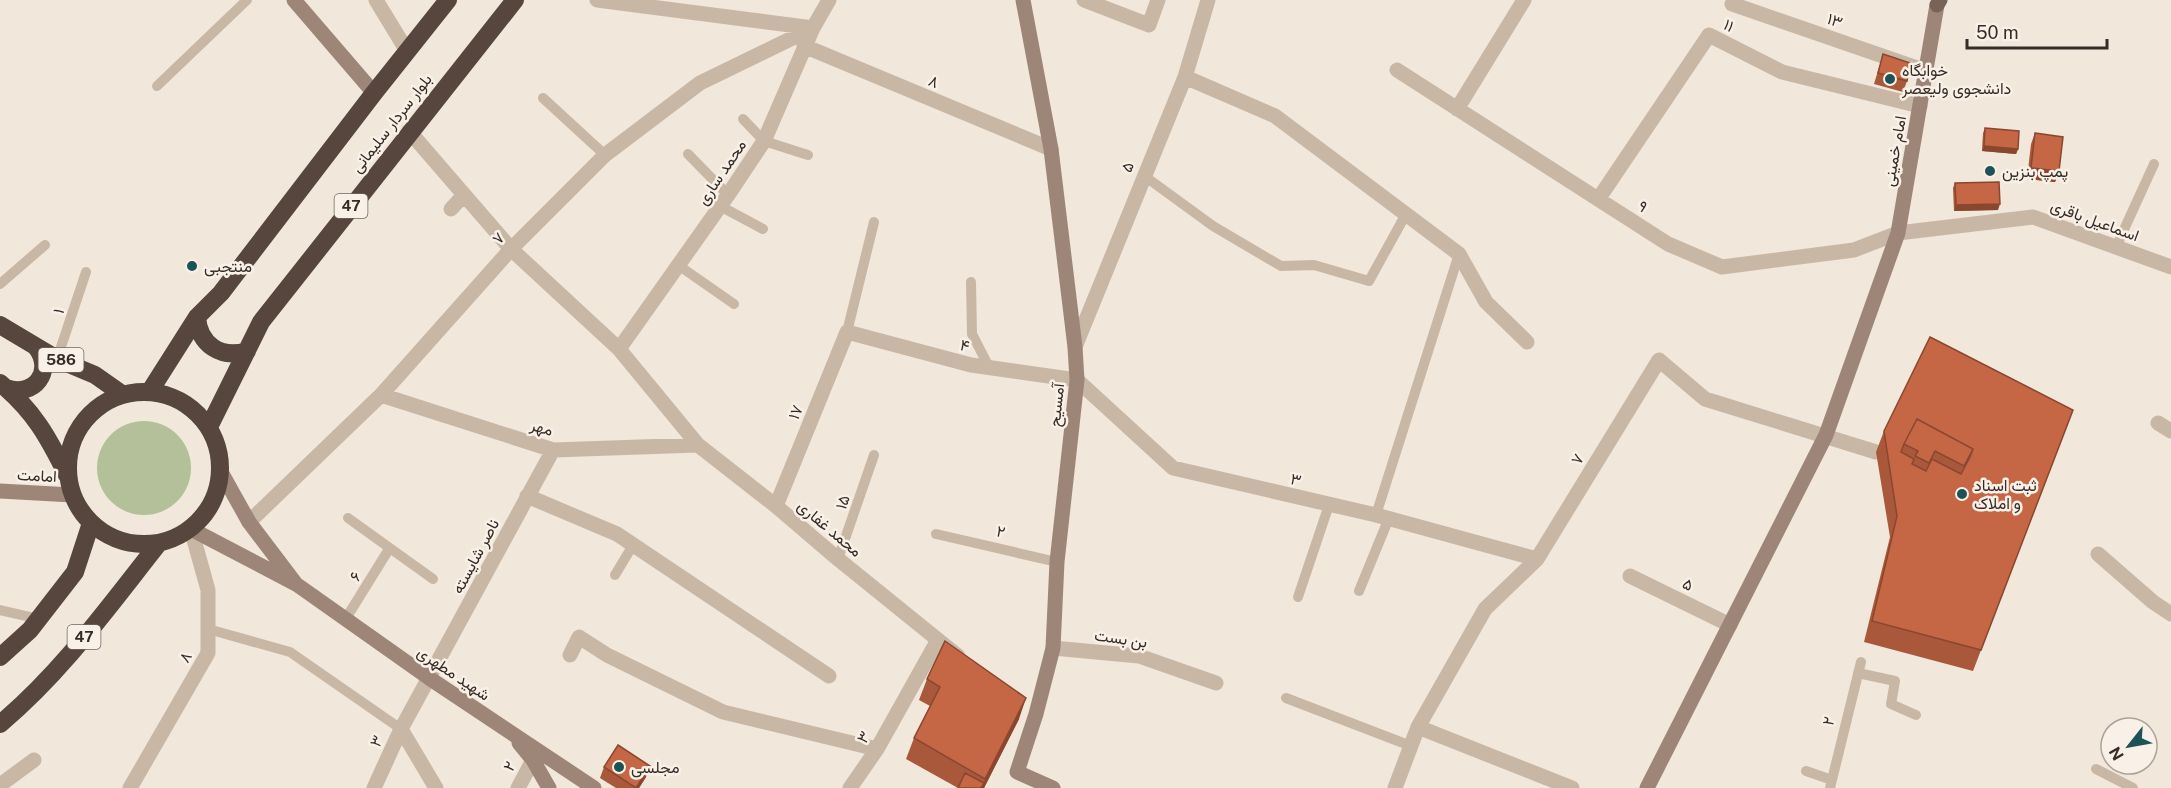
<svg xmlns="http://www.w3.org/2000/svg" width="2171" height="788" viewBox="0 0 2171 788" font-family="'Public Sans',Vazirmatn,sans-serif">
<style>
.green{fill:#b3c09a}
.lines{fill:none;stroke-linecap:round;stroke-linejoin:round}
.lane{stroke:#c9b7a6;stroke-width:10}
.street{stroke:#c9b7a6;stroke-width:15}
.secondary{stroke:#9d8678;stroke-width:15}
.primary{stroke:#776358;stroke-width:15}
.highway{stroke:#56463e;stroke-width:18}
.wall{fill:#a9583b}
.shaded-wall{fill:#8a4730}
.building{fill:#c56645;stroke:#8a4730;stroke-width:1.5;fill-rule:evenodd}
.poi-dot{fill:#1d5256;stroke:#f9f1e7;stroke-width:2}
.labels{text-anchor:middle;stroke-width:5;stroke-linejoin:round;paint-order:stroke}
.shield{fill:#f9f1e7;stroke:#706761;stroke-width:1.5}
.shield-label{font-size:15px;font-weight:bold;fill:#352c27}
.street-label{font-size:16px;fill:#352c27;stroke:#f9f1e7}
.poi-label{font-size:16px;fill:#352c27;stroke:#f9f1e7;text-anchor:start}
</style>
<rect width="100%" height="100%" fill="#f1e7da"/>
<path class="green" d="M97 468a47 47 0 1 1 94 0a47 47 0 1 1-94 0Z"/>
<g class="lines">
<path class="lane" d="M157,86L247,0
M543,98L605,155
M743,119L764,141L808,155
M688,154L728,195
M1143,175L1213,226L1281,266L1314,265L1369,281L1406,214
M720,206L763,229
M2116,247L2154,164
M678,265L734,304
M971,282L972,334L989,367
M0,284L45,245
M847,332L874,222
M57,359L86,272
M1376,515L1459,254
M348,518L433,579
M936,534L1057,562
M838,559L874,455
M615,575L633,545
M1359,591L1389,518
M1298,597L1329,505
M0,610L39,619
M345,620L389,549
M208,629L290,652L401,729
M1858,673L1895,681L1891,704L1916,715
M1286,698L1411,746
M2096,769L2133,788
M1806,771L1832,780
M1830,788L1861,662"/>
<path class="street" d="M376,0L407,51
M597,0L813,28
M1084,0L1149,25L1158,0
M1732,4L1926,71
M804,46L1051,149
M1397,70L1668,244L1722,267L1854,250L1898,233L2033,217L2171,267
M1185,77L1275,116L1459,254L1486,302L1527,342
M1457,109L1524,0
M409,131L511,249L619,349L698,445L776,506L838,559L958,656
M1599,198L1709,35L1782,72L1920,106
M451,209L464,195
M1075,347L1185,77L1208,0
M619,349L728,195L764,141L813,28L829,0
M381,395L553,450L698,445
M2158,423L2171,431
M527,496L617,534L829,676
M776,506L847,332L971,365L1077,380L1173,468L1376,515L1537,559
M249,522L381,395L511,249L605,155L700,83L813,28
M2098,554L2153,602L2171,614
M1630,576L1730,625
M1053,648L1139,656L1216,683
M570,655L579,637L607,655L723,712L877,749
M1418,727L1572,788
M401,729L436,788
M0,785L34,760
M130,788L208,653V590L191,529
M374,788L401,729L553,450
M518,788L533,760
M850,788L877,749L938,640
M1395,788L1418,727L1485,609L1537,559L1659,360L1705,399L1876,452"/>
<path class="secondary" d="M294,0L374,93
M1023,0L1051,149L1075,347L1077,380L1057,562L1053,648L1036,714L1017,772L1053,788
M0,491L72,495
M191,529L296,584L249,522L221,472
M296,584L429,678L594,788
M519,743L533,760L549,788
M1647,788L1826,435L1898,233L1937,5"/>
<path class="primary" d="M1937,5L1940,0"/>
<path class="highway" d="M197,317C199,345 221,359 247,351
M0,325L57,359L95,375L122,394
M0,383C34,411 48,437 67,475
M6,388C34,398 55,371 36,347
M150,391L197,317L221,293L374,93L448,0
M68 468a76 76 0 1 1 152 0a76 76 0 1 1-152 0Z
M209,427L261,322L515,0
M0,657L30,630L75,572L91,523
M0,724C62,672 109,606 159,543"/>
</g>
<path class="wall" d="M1883,54L1907,81L1903,92L1874,84Z
M1985,128L2018,149L2016,154L1982,151L1983,133Z
M2035,133L2059,171L2055,182L2027,179L2031,144Z
M1955,183L1998,210L1954,211L1953,188Z
M1884,431H2065L1973,671L1864,642L1890,537L1876,452Z
M927,679L1019,719L984,788H958L906,759L914,738L930,706L919,700Z
M604,767L646,777L639,788H616L600,778Z"/>
<path class="shaded-wall" d="M1984,146L2018,149L2016,154L1982,151Z
M2031,168L2059,171L2055,182L2027,179Z
M2000,204L1998,210L1954,211L1956,205Z
M1026,698L1019,719L984,788H981Z
M650,766L646,777L639,788H636Z"/>
<path class="building" d="M1883,54L1910,63L1907,81L1878,73Z
M1985,128L2019,131L2018,149L1984,146Z
M2035,133L2063,137L2059,171L2031,168Z
M1999,182L2000,204L1956,205L1955,183Z
M1930,337L2073,410L1981,650L1872,621L1897,516L1884,431ZM1917,419L1973,449L1970,457L1961,474L1932,459L1926,471L1912,464L1914,459L1901,452L1904,444Z
M1917,419L1973,449L1964,466L1935,451L1929,463L1915,456L1918,451L1904,444Z
M945,641L1026,698L985,779L914,738L940,687L927,679Z
M618,745L650,766L636,788L604,767Z
M965,773L984,783L981,788H958Z"/>
<g class="poi-dot">
<circle cx="1890" cy="79" r="6"/>
<circle cx="1990" cy="171" r="6"/>
<circle cx="192" cy="266" r="6"/>
<circle cx="1962" cy="494" r="6"/>
<circle cx="619" cy="767" r="6"/>
</g>
<g class="labels">
<g class="shield">
<rect x="334.5" y="194" width="33" height="24" rx="4.5"/>
<rect x="38.5" y="348" width="45" height="24" rx="4.5"/>
<rect x="67.5" y="625" width="33" height="24" rx="4.5"/>
</g>
<g class="shield-label">
<text x="351" y="211">47</text>
<text x="61" y="365">586</text>
<text x="84" y="642">47</text>
</g>
<g class="street-label">
<text transform="translate(1835 20) rotate(19)" y="6">۱۳</text>
<text transform="translate(1729 25) rotate(27)" y="6">۱۱</text>
<text transform="translate(934 81) rotate(23)" y="6">۸</text>
<text transform="translate(391 123) rotate(-52)" y="6">بلوار سردار سلیمانی</text>
<text transform="translate(1894 151) rotate(-80)" y="6">امام خمینی</text>
<text transform="translate(1127 167) rotate(-68)" y="6">۵</text>
<text transform="translate(721 172) rotate(-56)" y="6">محمد ساری</text>
<text transform="translate(1643 206) rotate(34)" y="6">۹</text>
<text transform="translate(2095 220) rotate(20)" y="6">اسماعیل باقری</text>
<text transform="translate(498 238) rotate(-47)" y="6">۷</text>
<text transform="translate(58 311) rotate(-72)" y="6">۱</text>
<text transform="translate(965 345) rotate(14)" y="6">۴</text>
<text transform="translate(1056 405) rotate(-84)" y="6">آمسیح</text>
<text transform="translate(795 412) rotate(-68)" y="6">۱۷</text>
<text transform="translate(542 427) rotate(17)" y="6">مهر</text>
<text transform="translate(1577 459) rotate(-59)" y="6">۷</text>
<text transform="translate(37 475) rotate(3)" y="6">امامت</text>
<text transform="translate(1296 479) rotate(13)" y="6">۳</text>
<text transform="translate(842 502) rotate(-71)" y="6">۱۵</text>
<text transform="translate(830 528) rotate(40)" y="6">محمد غفاری</text>
<text transform="translate(1001 531) rotate(13)" y="6">۲</text>
<text transform="translate(475 556) rotate(-62)" y="6">ناصر شایسته</text>
<text transform="translate(355 576) rotate(-58)" y="6">۶</text>
<text transform="translate(1688 584) rotate(26)" y="6">۵</text>
<text transform="translate(1121 638) rotate(8)" y="6">بن بست</text>
<text transform="translate(185 657) rotate(-60)" y="6">۸</text>
<text transform="translate(454 673) rotate(34)" y="6">شهید مطهری</text>
<text transform="translate(1828 721) rotate(-76)" y="6">۲</text>
<text transform="translate(863 737) rotate(-59)" y="6">۳</text>
<text transform="translate(376 741) rotate(-65)" y="6">۳</text>
<text transform="translate(509 766) rotate(-62)" y="6">۲</text>
</g>
<g class="poi-label">
<text x="1902" y="76">خوابگاه<tspan x="1902" dy="18">دانشجوی ولیعصر</tspan></text>
<text x="2002" y="177">پمپ بنزین</text>
<text x="204" y="272">منتجبی</text>
<text x="1974" y="491">ثبت اسناد<tspan x="1974" dy="18">و املاک</tspan></text>
<text x="631" y="773">مجلسی</text>
</g>
</g>
<g transform="translate(2129 746) rotate(239)"><circle r="28" fill="#f9f1e7" stroke="#aba29a" stroke-width="1.5"/>
<path d="M0-4.5L10 22L0 15L-10 22Z" fill="#1d5256"/>
<text y="-9" font-size="16" font-weight="bold" text-anchor="middle" fill="#352c27">N</text>
</g>
<path d="M1967 39v9h140v-9" fill="none" stroke="#352c27" stroke-width="3"/>
<text x="1976" y="39" font-size="18" fill="#352c27" stroke="#f9f1e7" stroke-width="4.5" paint-order="stroke">50 m</text>
</svg>
